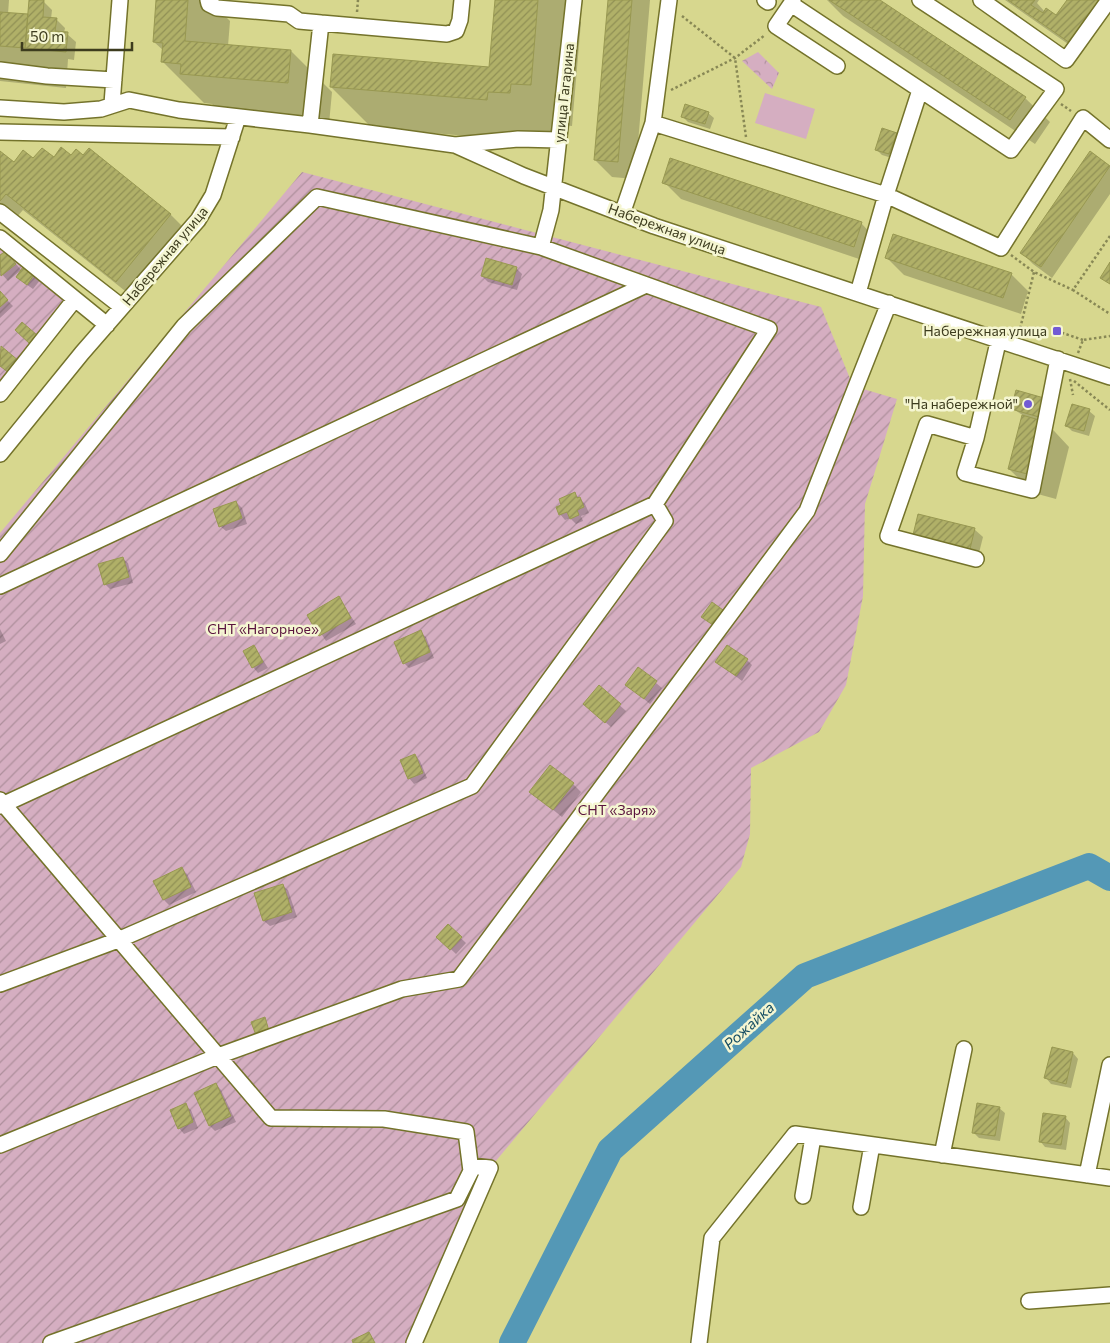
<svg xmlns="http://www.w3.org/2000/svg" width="1110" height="1343" viewBox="0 0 1110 1343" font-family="Commissioner,sans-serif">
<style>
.forest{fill:url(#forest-crowns)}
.garden{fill:url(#garden-furrows)}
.pitch{fill:#d5aec1}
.shadow{fill:#0003}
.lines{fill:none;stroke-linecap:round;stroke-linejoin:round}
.river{stroke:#5498b6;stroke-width:26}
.building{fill:url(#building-hatch);stroke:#989851}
.minor-casing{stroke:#74732b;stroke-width:18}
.path{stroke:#885;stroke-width:2.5;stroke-dasharray:2.5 2.5;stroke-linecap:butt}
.minor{stroke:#fff;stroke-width:15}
.poi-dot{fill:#725ad4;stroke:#f5f6d2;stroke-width:2}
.labels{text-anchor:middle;stroke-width:5;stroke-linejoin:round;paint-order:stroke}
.street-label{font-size:14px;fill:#3d3c1e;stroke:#f5f6d2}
.poi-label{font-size:14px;fill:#3d3c1e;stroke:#f5f6d2;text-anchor:end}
.park-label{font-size:14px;fill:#59133d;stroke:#f5f6d2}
.water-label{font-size:15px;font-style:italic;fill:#144c62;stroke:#f5f6d2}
</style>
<defs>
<pattern id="forest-crowns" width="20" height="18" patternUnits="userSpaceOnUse" patternTransform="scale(1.25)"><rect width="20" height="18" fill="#d5aec1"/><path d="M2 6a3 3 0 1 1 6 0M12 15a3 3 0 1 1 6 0" fill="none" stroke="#ae8f9c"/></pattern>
<pattern id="garden-furrows" width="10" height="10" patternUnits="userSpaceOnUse" patternTransform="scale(1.25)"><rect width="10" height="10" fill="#d5aec1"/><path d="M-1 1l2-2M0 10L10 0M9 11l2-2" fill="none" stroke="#ae8f9c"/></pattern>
<pattern id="building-hatch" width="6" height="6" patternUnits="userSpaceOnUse" patternTransform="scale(1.25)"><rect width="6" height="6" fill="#b0b068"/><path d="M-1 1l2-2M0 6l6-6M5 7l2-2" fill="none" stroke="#909055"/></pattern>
</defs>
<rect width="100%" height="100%" fill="#d7d78e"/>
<path class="forest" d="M758,52L779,73L772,89L742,61Z"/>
<path class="garden" d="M302,172L821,307L853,386L897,399L865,504L863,596L846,685L819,732L751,768L750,834L741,867L490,1168L415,1343H0V533Z
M0,237L80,303L0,401Z"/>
<path class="pitch" d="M765,93L815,109L806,139L755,123Z"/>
<path class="shadow" d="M0,0H9L8,14L27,16L43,1L52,10L51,19H56L65,28L64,33L67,34L76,42L74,60L68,59L66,88L0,81Z
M158,0H209L230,21L228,46L291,51L332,92L329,124L223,115L212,104L204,103L163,62L164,51L154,42Z
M496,0H583L582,5L571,4L570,12L581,22L572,126L552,124L551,134L528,141L372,128L331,87L490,69Z
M609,0H650L635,179L612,177L595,160Z
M827,0H878L1025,98L1050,122L1035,144L843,16Z
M1005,0H1039L1037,3L1045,12L1057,16L1067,0H1110V12L1081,53Z
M708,113L714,118L710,129L688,122L683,117Z
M896,134L902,139L895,159L882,155L876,149Z
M89,149L171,215L188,232L134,298L23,210L16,218L0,205V153L14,164L83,157Z
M1091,153L1110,166V194L1052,278L1033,264L1022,253Z
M664,182L861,223L878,241L871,263L681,199Z
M6,252L21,270L8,281L0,272V257Z
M887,258L1011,274L1028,291L1021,314L904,275Z
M516,268L522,274L517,290L488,282L482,276Z
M35,273L41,279L33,289L23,282Z
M0,293L13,306L0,318Z
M1017,391L1069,447L1056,499L1034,493L1009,469L1024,416L1012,408Z
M1089,411L1095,416L1089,436L1072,431L1067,426Z
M575,494L585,504L589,513L581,516L583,521L576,524L570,518L565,520L560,514Z
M236,502L242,508L247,524L226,531L220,526Z
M919,515L974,529L983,537L978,557L923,543Z
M122,558L128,563L133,583L110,589L105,584Z
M339,598L356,624L326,641L309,615Z
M0,629L6,641L0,644Z
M420,632L426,637L434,658L409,668L404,663Z
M254,646L268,668L258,673L253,667Z
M747,660L752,665L742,681L717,662Z
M639,669L662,688L650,704L627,685Z
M599,687L626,711L611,727L590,709Z
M415,755L420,761L427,778L414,784L409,778Z
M573,784L581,792L562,817L531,792Z
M182,869L187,874L196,892L169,905L164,900Z
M282,885L288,890L297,917L270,926L264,921L255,894Z
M448,926L466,943L456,954L438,937Z
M1073,1053L1078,1059L1071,1088L1051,1084L1046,1078Z
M216,1084L221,1090L236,1122L215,1131L210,1126Z
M185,1105L191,1110L198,1128L184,1134L179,1128Z
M999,1108L1005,1113L1000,1141L979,1138L973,1132Z
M1065,1117L1070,1123L1066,1150L1045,1147L1040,1141Z"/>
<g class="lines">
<path class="river" d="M512,1343L610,1150L805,976L1089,866L1110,878"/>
</g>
<path class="building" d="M29,0H44L43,17L57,18L55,31L68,32L66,52L25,48Z
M156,0H188L185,41L291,50L288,83L180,74L181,64L161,62L163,43L153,42Z
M495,0H538L531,85L511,84L510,93L488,92L487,100L330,87L333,54L489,67Z
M608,0H632L618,162L594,160Z
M829,0H880L1026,97L1010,120Z
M1008,0H1035L1031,5L1043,13L1046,8L1056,15L1067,0H1100L1070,43Z
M0,12L28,14L25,48L0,46Z
M685,104L709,112L705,124L681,117Z
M882,128L897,133L889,154L875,150Z
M61,147L71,155L76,149L83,155L89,148L171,214L116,282L6,194L0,201V151L14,162L23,150L33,158L42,148L54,157Z
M1090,151L1110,166L1041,267L1020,253Z
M670,158L862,222L854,247L662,183Z
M893,234L1012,273L1003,298L885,258Z
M6,251L16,264L1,276L0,255Z
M486,258L517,267L512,285L481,276Z
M1110,262V284L1100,278Z
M25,264L36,272L27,285L16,277Z
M0,291L8,300L0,307Z
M22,322L37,335L30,344L15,330Z
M1,346L19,361L9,373L0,366Z
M1016,390L1044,398L1039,417L1011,409Z
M1072,404L1090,409L1084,431L1065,426Z
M1022,415L1046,422L1031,475L1008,469Z
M575,492L577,498L580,497L584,507L577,510L579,515L570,519L567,512L559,515L556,507L561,505L559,499Z
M236,501L242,518L219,527L213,509Z
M918,514L975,528L970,549L913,535Z
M123,557L129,577L104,585L98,564Z
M339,596L351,618L319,636L307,615Z
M712,602L723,610L713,625L701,617Z
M421,630L430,652L403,664L394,642Z
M254,645L263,662L252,668L243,651Z
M727,645L748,659L736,676L715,662Z
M638,667L657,681L644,699L625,685Z
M599,685L621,704L605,723L583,704Z
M415,754L423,773L408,779L400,760Z
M550,765L574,783L553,810L529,792Z
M182,867L191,887L163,900L153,881Z
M283,884L292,912L263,921L254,893Z
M448,924L462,937L450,950L436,937Z
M265,1017L269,1031L256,1035L251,1022Z
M1052,1047L1073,1052L1066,1084L1044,1078Z
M216,1083L231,1116L209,1126L194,1093Z
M186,1103L193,1122L178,1129L170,1110Z
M977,1103L1000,1107L995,1136L972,1133Z
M1043,1113L1066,1116L1061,1145L1039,1142Z
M369,1332L375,1343H353L352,1340Z"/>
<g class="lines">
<g class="minor-casing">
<path id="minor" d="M208,0L209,4L217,8L289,14L299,21L321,23L310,125
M669,0L653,123L886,195L858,293
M765,0L768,2
M793,0L791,4L1011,150L1056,89L920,0
M981,0L1066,60L1109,0
M791,4L776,26L837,66
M321,23L447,34L456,31L460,20L462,0
M0,70L47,76L114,80
M920,90L886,195L1001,248L1083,118L1110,140
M112,104L120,0
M0,108L64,112L101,109L129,100L179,110L310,125L455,145L518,139L559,140
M0,132L232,137
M455,145L524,176L654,226L1110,377
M0,212L122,307
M622,214L653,123
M0,238L75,299L0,394
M541,247L551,210L574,0
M75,299L107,325
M999,338L976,438L965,473L1032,490L1058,359
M0,454L82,353L198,220L213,195L238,117
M0,554L184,326L317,197L541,247L769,329L655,504L0,806
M976,559L888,536L927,424L976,438
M0,586L646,285
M0,800L218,1056L402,989L459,979L807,511L889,303
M0,984L118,940L472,786L665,521L655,504
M0,1145L218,1056L271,1118L384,1119L466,1132L471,1171L457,1199L51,1343
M942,1155L964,1049
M1087,1175L1110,1065
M803,1196L813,1137
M861,1207L872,1145
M1029,1301L1110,1295
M414,1343L490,1168L471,1166
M699,1343L712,1238L795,1134L1110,1178"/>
</g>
<path class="path" d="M357,12L358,0
M682,16L735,58L746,137
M671,90L735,58L765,35
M1061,104L1071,111
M1110,236L1073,290L1110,314
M1011,255L1034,272L1073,290
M1057,331L1083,340
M1019,333L1034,272
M1078,353L1083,340L1110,336
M1070,379L1073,395
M1074,381L1110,410"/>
<use href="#minor" class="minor"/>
</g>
<g class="poi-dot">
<rect x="1052" y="326" width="10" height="10" rx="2.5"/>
<circle cx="1028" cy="404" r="5"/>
</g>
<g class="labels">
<g class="street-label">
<text transform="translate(564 93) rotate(-84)" y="5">улица Гагарина</text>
<text transform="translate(667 229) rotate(20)" y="5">Набережная улица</text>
<text transform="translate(165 256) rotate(-50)" y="5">Набережная улица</text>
</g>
<g class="poi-label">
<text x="1047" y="336">Набережная улица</text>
<text x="1018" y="409">"На набережной"</text>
</g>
<g class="park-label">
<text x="263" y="634">СНТ «Нагорное»</text>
<text x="617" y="815">СНТ «Заря»</text>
</g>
<g class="water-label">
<text transform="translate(749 1026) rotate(-42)" y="5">Рожайка</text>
</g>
</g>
<path d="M22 42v8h110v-8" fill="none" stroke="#3d3c1e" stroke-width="2.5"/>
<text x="30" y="42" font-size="15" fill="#3d3c1e" stroke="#f5f6d2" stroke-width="4" paint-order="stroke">50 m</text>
</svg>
